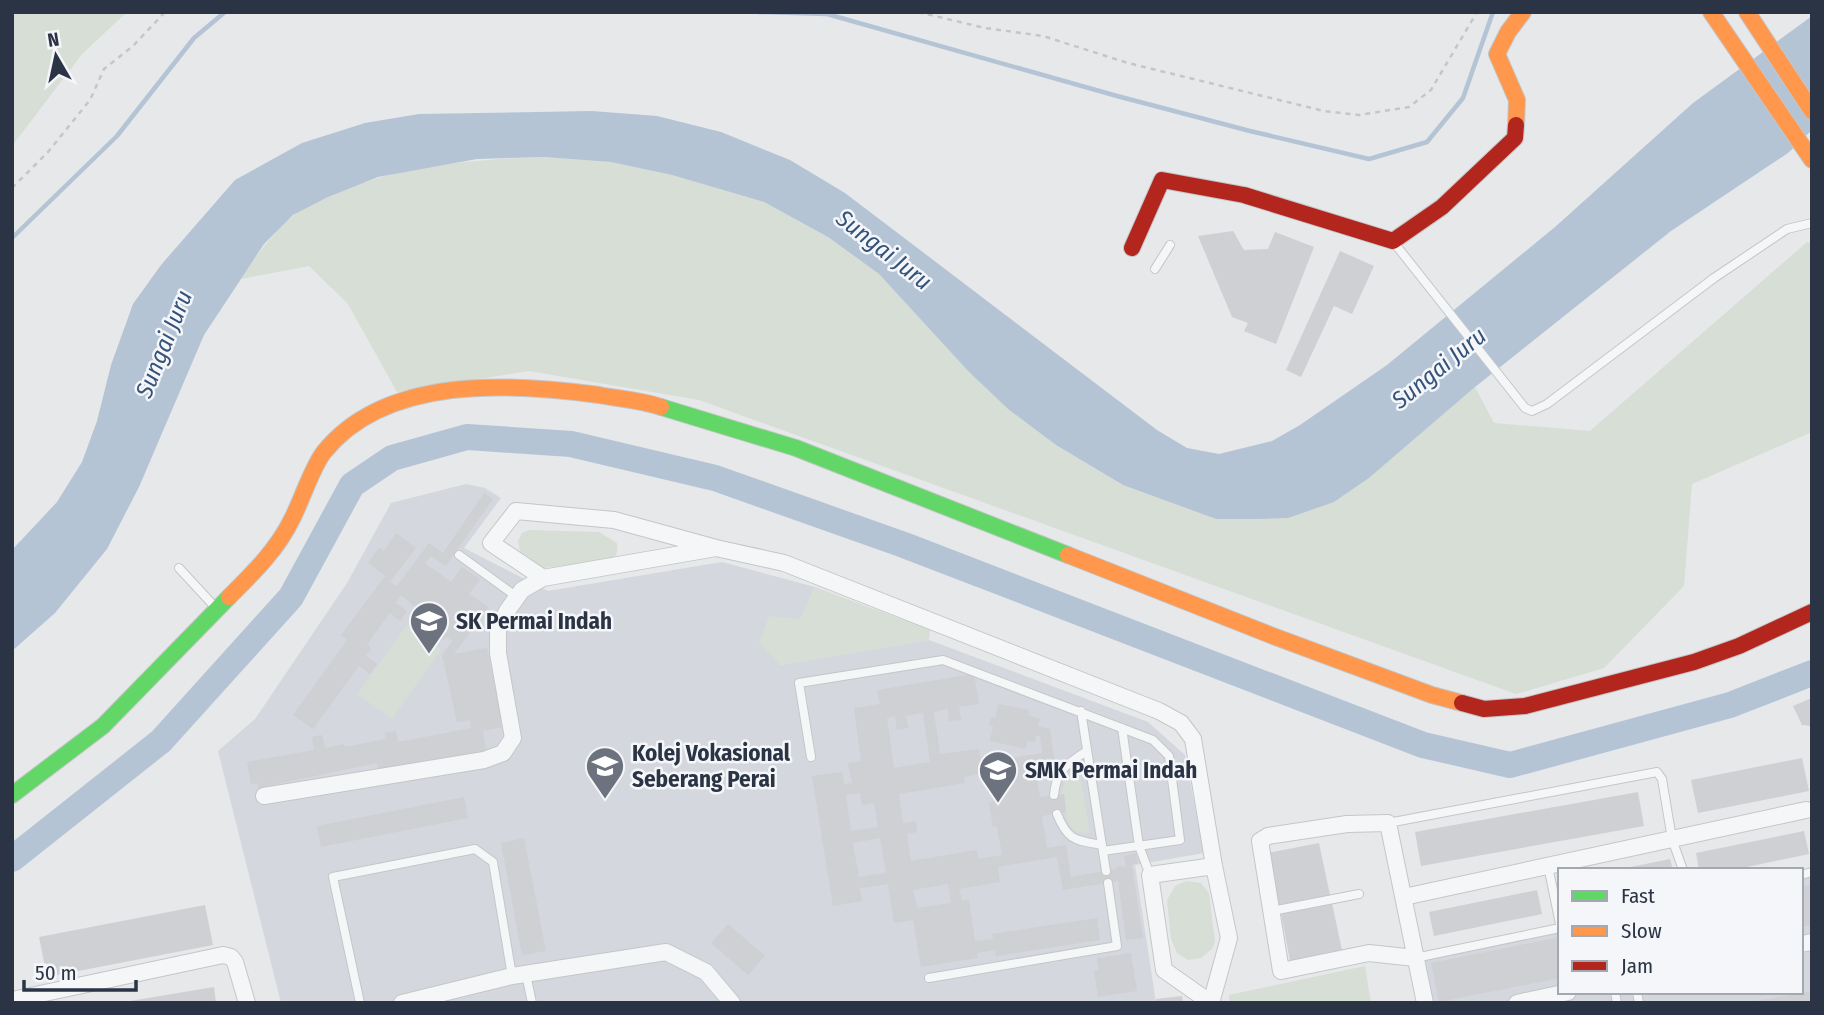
<svg xmlns="http://www.w3.org/2000/svg" width="1824" height="1015" viewBox="0 0 1824 1015" font-family="'Fira Sans Condensed',sans-serif">
<style>
.built{fill:#d4d7dd}
.green{fill:#d6ded6}
.water{fill:#b4c4d5}
.lines{fill:none;stroke-linecap:round;stroke-linejoin:round}
.stream{stroke:#b4c4d5;stroke-width:4.5}
.river{stroke:#b4c4d5;stroke-width:26}
.building{fill:#ced0d3;fill-rule:evenodd}
.lane-casing{stroke:#c4c6c8;stroke-width:10}
.street-casing{stroke:#c4c6c8;stroke-width:18}
.fast-casing{stroke:#c4c6c8;stroke-width:18}
.slow-casing{stroke:#c4c6c8;stroke-width:18}
.jam-casing{stroke:#c4c6c8;stroke-width:18}
.path{stroke:#c5c6ca;stroke-width:2.5;stroke-dasharray:5 5;stroke-linecap:butt}
.lane{stroke:#f5f6f7;stroke-width:8}
.street{stroke:#f5f6f7;stroke-width:16}
.fast{stroke:#63d668;stroke-width:16}
.slow{stroke:#ff974d;stroke-width:16}
.jam{stroke:#b3261e;stroke-width:16}
.labels{text-anchor:middle;stroke-width:5;stroke-linejoin:round;paint-order:stroke}
.poi-label{font-size:23px;font-weight:bold;fill:#2b3445;stroke:#f4f6f9;text-anchor:start}
.water-label{font-size:24px;font-style:italic;fill:#34527a;stroke:#f4f6f9}
</style>
<rect width="100%" height="100%" fill="#e6e8ea"/>
<path class="built" d="M466,484L485,488L501,498L464,548L548,591L722,562L815,587L780,665L929,640L1148,722L1185,755L1204,853L1135,865L1156,1003H281L218,751L255,719L347,583L391,503Z
M1812,877V1003H1425L1415,958L1560,929V992H1801V879Z"/>
<path class="green" d="M12,12H127L82,54L12,146Z
M544,157L611,162L672,175L764,202L828,237L879,274L969,372L1008,409L1056,445L1123,485L1216,519L1334,502L1369,478L1475,387L1494,423L1590,431L1807,242L1812,244V432L1692,484L1684,586L1604,668L1516,694L699,400L529,371L397,392L348,304L309,266L241,279C256,256 271,235 292,217C299,210 311,206 320,201C388,166 468,160 544,157Z
M529,530L599,532L617,543C618,552 617,557 609,561L543,568L520,551L518,541L522,533Z
M815,587L930,630L929,640L780,665L759,643L769,616L800,619Z
M407,625L441,650L392,719L357,694Z
M1079,767L1090,833C1065,835 1066,812 1064,794H1061L1066,777Z
M1186,881L1201,883L1209,893L1215,942L1212,949L1201,958L1188,960L1177,953L1171,939L1167,900L1175,886Z
M1365,966L1371,1003H1230L1229,995Z"/>
<path class="water" d="M1812,16V130L1788,153L1671,231L1475,387L1369,478L1334,502L1288,518L1258,519H1216L1123,485L1056,445L1008,409L969,372L879,274L828,237L764,202L672,175L611,162L544,157L477,159L378,177L328,197L293,215L264,244L204,335L139,487L107,549L55,613L12,651V550L57,502L82,462L97,421L111,365L133,304L161,265L235,180L302,143L365,123L419,114L592,111L657,116L721,132L790,160L845,193L1157,430L1187,448L1219,454L1272,441L1300,425L1387,365L1555,227L1693,103Z"/>
<g class="lines">
<path class="stream" d="M758,12L827,14L1117,96L1250,131L1369,159L1427,142L1463,98L1493,12
M12,238L117,136L194,38L225,12"/>
<path class="river" d="M12,859L161,741L291,597L352,485L392,458L467,437L571,444L715,478L904,545L1423,745L1510,765L1730,705L1812,673"/>
</g>
<path class="building" d="M1233,231L1244,250L1268,249L1275,232L1314,247L1276,344L1244,331L1248,323L1232,317L1198,236Z
M1340,251L1374,266L1352,314L1334,306L1301,377L1286,370Z
M484,493L493,499L446,566L431,556L425,563L451,582L462,567L480,579L469,594L489,607L454,654L487,648L503,727L483,731L486,751L378,772L377,763L258,788V783L251,785L247,762L314,750L312,737L322,735L325,748L344,744L345,747L386,739L385,733L396,731L398,742L471,728L470,720L457,722L442,655L453,641L446,637L443,640L415,619L421,612L401,595L396,603L407,611L400,621L390,613L367,644L371,648L366,656L377,664L370,674L359,666L313,729L293,715L347,640L341,635L385,576L368,563L379,548L384,551L396,533L416,548L390,582L397,586L429,543L443,553Z
M974,674L979,704L959,707L961,720L949,721L948,709L934,712L940,754L979,749L981,763L1042,753L1040,736H1036L1035,742L1027,741L1026,749L990,741L993,726L989,725L991,717L995,718L998,704L1029,710L1028,715L1040,719L1038,726L1050,729L1055,762L1035,765L1040,797L1064,794L1066,812L1042,816L1047,848L1066,845L1071,877L1116,869V867L1126,866L1124,856L1136,853L1138,863L1132,865L1143,938L1126,940L1118,881L1063,890L1057,857L998,867L1000,882L959,889L962,901L969,900L975,941L993,939L992,934L1097,918L1100,940L996,956L995,950L977,953L978,958L921,967L913,920L894,923L888,884L860,888L862,901L833,906L812,776L842,772L844,784L852,783L848,763L861,761L854,708L880,704L877,690ZM923,713L930,762L894,768L887,718L895,716L897,730L908,728L906,716ZM989,772L994,801L989,802L993,827L997,826L1002,855L978,859L977,850L911,861L907,834L917,832L916,821L903,823L899,794L965,783L964,777ZM860,793L862,805L874,803L878,827L851,831L846,795ZM880,838L886,873L859,877L853,843ZM948,884L951,903L917,908L913,890Z
M1812,698V726L1802,725L1793,706Z
M1802,758L1809,791L1698,813L1691,780Z
M1638,792L1644,826L1421,866L1415,832Z
M464,797L468,818L321,847L317,826Z
M1804,831L1809,854L1733,870H1699L1696,853Z
M524,838L546,951L522,955L501,843Z
M1319,843L1330,895L1278,906L1267,853Z
M1670,859L1673,870H1621V869Z
M1812,885V925L1801,927V887Z
M1537,890L1542,914L1434,936L1429,912Z
M1332,903L1343,955L1291,966L1281,913Z
M205,905L213,945L47,977L39,937Z
M728,924L765,956L748,975L711,943Z
M1560,937V978L1439,1002L1431,963Z
M1131,953L1137,991L1098,997L1094,971L1099,970L1097,958Z
M214,987L216,1003H130V1001Z
M1812,991V1003H1757V1001Z
M1182,996L1183,1003H1156V999Z"/>
<g class="lines">
<g class="lane-casing">
<path id="lane" d="M1395,244L1525,408L1532,411L1547,404L1714,278L1787,229L1812,223
M1155,269L1170,245
M459,555L517,597
M179,568L215,607
M1081,711L1106,871
M1122,728L1139,846L1150,875
M811,757L799,683L943,660L1153,740L1169,756L1180,840L1103,851
M1054,795C1056,770 1067,764 1087,751
M1057,814C1068,841 1075,840 1102,845
M1388,823L1657,772L1662,779L1672,839L1683,870
M1548,866L1560,924
M1801,875L1812,872
M1272,911L1359,894
M1415,958L1560,928
M526,974L532,1003
M929,978L1117,946L1108,883
M1615,992L1617,1003
M1637,992L1639,1003
M360,1003L333,877L475,849L493,862L512,976"/>
</g>
<g class="street-casing">
<path id="street" d="M716,548L543,578L491,543L516,511L614,520L716,548L784,563L1159,711L1181,723L1193,739L1214,866L1229,938L1211,1003
M264,796L484,760L503,753L513,738L498,653V629L507,611L522,590L543,578
M1404,897L1806,810
M1801,944L1812,942
M1415,958L1369,953L1281,971L1260,841L1268,836L1347,824L1388,823L1425,1003
M12,1000L223,955L231,957L235,962L247,1003
M402,1003L512,976L666,952L706,972L732,1003
M1211,1003L1164,970L1150,875L1214,866
M1517,1003L1568,992"/>
</g>
<g class="fast-casing">
<path id="fast" d="M661,407L796,448L1068,555
M12,795L103,726L229,597"/>
</g>
<g class="slow-casing">
<path id="slow" d="M1711,12L1812,160
M1747,12L1812,111
M1516,125L1517,100L1497,54L1508,32L1523,12
M1068,555L1273,636L1432,695L1462,703
M229,597C253,573 277,550 292,519C302,500 312,467 324,452C386,375 511,383 599,395C620,399 641,400 661,407"/>
</g>
<g class="jam-casing">
<path id="jam" d="M1132,248L1162,180L1244,195L1393,241L1442,207L1515,138L1516,125
M1462,703L1484,709L1525,706L1694,662L1739,646L1812,612"/>
</g>
<path class="path" d="M918,12L985,28L1043,36L1128,63L1324,111L1359,115L1409,107L1431,90L1477,12
M12,188L48,152L90,100L104,69L133,46L165,12"/>
<use href="#lane" class="lane"/>
<use href="#street" class="street"/>
<use href="#fast" class="fast"/>
<use href="#slow" class="slow"/>
<use href="#jam" class="jam"/>
</g>
<defs>
<g id="school-pin" transform="scale(2.0125)"><path d="M0 17L-7.5 6A9.5 9.5 0 1 1 7.5 6Z" fill="#6c737f" stroke="#f4f6f9"/><path d="M0-5L7-2L0 1L-7-2ZM-4 1L0 2.5L4 1V4Q0 6-4 4Z" fill="#fff"/></g>
<g id="university-pin" transform="scale(2.0125)"><path d="M0 17L-7.5 6A9.5 9.5 0 1 1 7.5 6Z" fill="#6c737f" stroke="#f4f6f9"/><path d="M0-5L7-2L0 1L-7-2ZM-4 1L0 2.5L4 1V4Q0 6-4 4Z" fill="#fff"/></g>
</defs>
<g fill-rule="evenodd">
<use href="#school-pin" x="429" y="621"/>
<use href="#university-pin" x="605" y="766"/>
<use href="#school-pin" x="998" y="770"/>
</g>
<g class="labels">
<g class="poi-label">
<text x="456" y="629">SK Permai Indah</text>
<text x="632" y="761">Kolej Vokasional<tspan x="632" dy="26">Seberang Perai</tspan></text>
<text x="1025" y="778">SMK Permai Indah</text>
</g>
<g class="water-label">
<text transform="translate(884 250) rotate(38)" y="8">Sungai Juru</text>
<text transform="translate(164 344) rotate(-68)" y="8">Sungai Juru</text>
<text transform="translate(1439 368) rotate(-39)" y="8">Sungai Juru</text>
</g>
</g>
<rect width="1824" height="1015" fill="none" stroke="#2b3445" stroke-width="28"/>
<rect x="1558" y="868" width="245" height="126" fill="#f4f6f9" stroke="#a4a8b1" stroke-width="2"/>
<rect x="1572" y="891" width="35" height="10" fill="#63d668" stroke="#a4a8b1" stroke-width="2"/>
<text x="1621" y="903" font-size="21" fill="#2b3445">Fast</text>
<rect x="1572" y="926" width="35" height="10" fill="#ff974d" stroke="#a4a8b1" stroke-width="2"/>
<text x="1621" y="938" font-size="21" fill="#2b3445">Slow</text>
<rect x="1572" y="961" width="35" height="10" fill="#b3261e" stroke="#a4a8b1" stroke-width="2"/>
<text x="1621" y="973" font-size="21" fill="#2b3445">Jam</text>
<g transform="translate(56 56) rotate(351)" stroke="#f4f6f9" stroke-width="5" paint-order="stroke">
<path d="M0-5L12 26L0 18L-12 26Z" fill="#2b3445"/>
<text y="-10" font-size="19" font-weight="bold" text-anchor="middle" fill="#2b3445">N</text>
</g>
<path d="M24 980v10h112v-10" fill="none" stroke="#2b3445" stroke-width="3.5"/>
<text x="35" y="980" font-size="21" fill="#2b3445" stroke="#f4f6f9" stroke-width="5" paint-order="stroke">50 m</text>
</svg>
